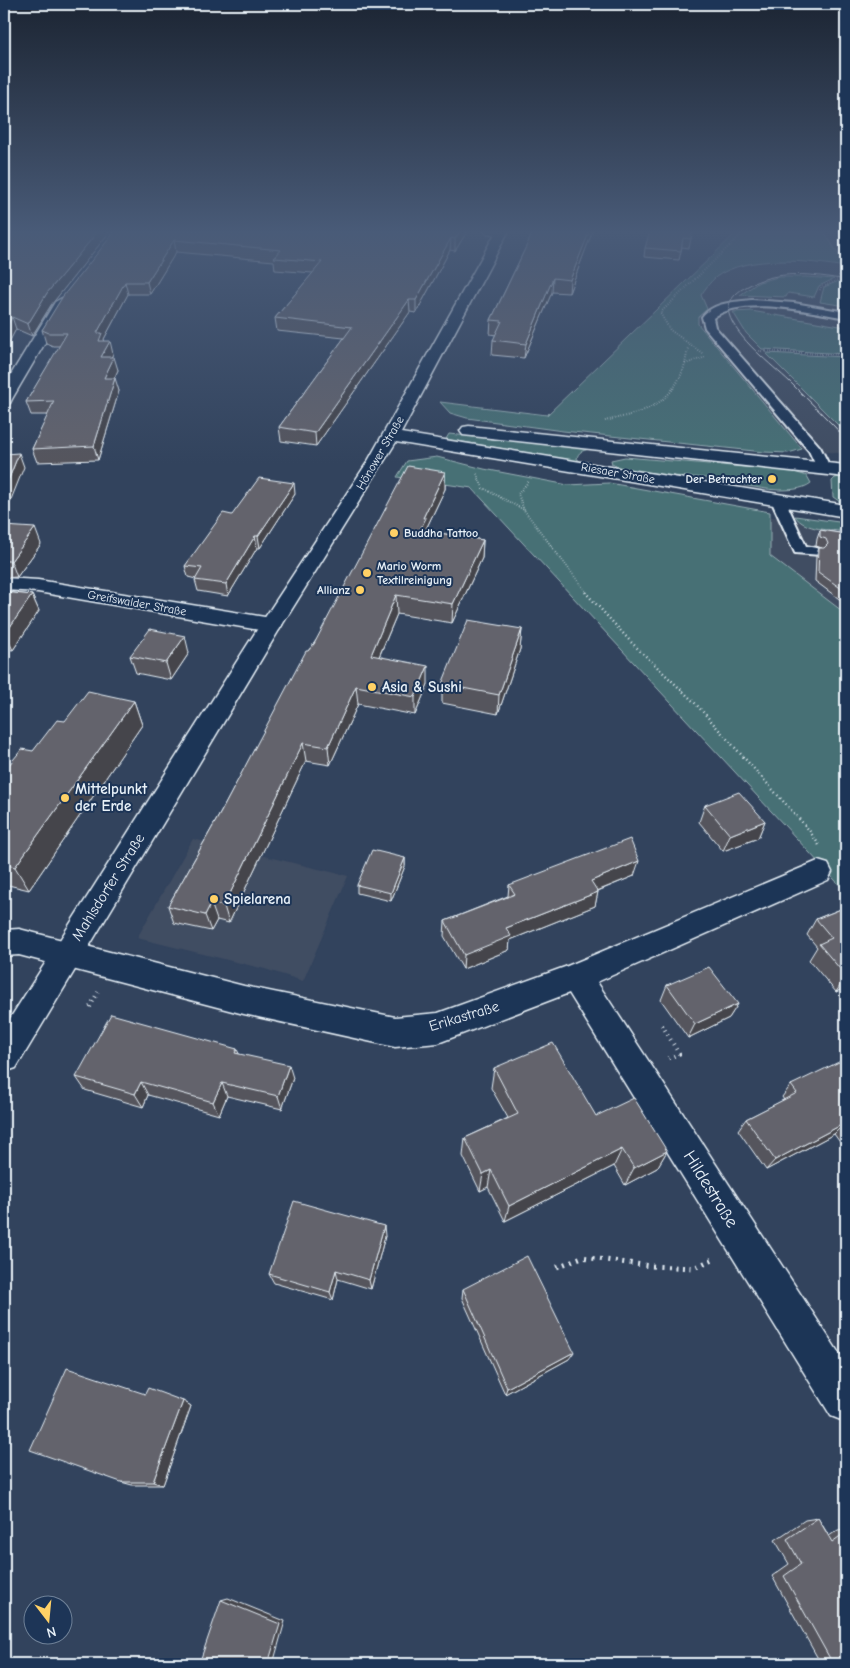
<svg xmlns="http://www.w3.org/2000/svg" width="850" height="1668" viewBox="0 0 850 1668" font-family="'Comic Neue',sans-serif">
<style>
.built{fill:#414d62;fill-rule:evenodd}
.green{fill:#476f74;stroke:#98b0b6}
.lines{fill:none;stroke-linecap:round;stroke-linejoin:round}
.lane-casing{stroke:#e8f1f8;stroke-width:4}
.street-casing{stroke:#e8f1f8;stroke-width:3}
.secondary-casing{stroke:#e8f1f8;stroke-width:3}
.path-far3{stroke:#e8f1f8;stroke-width:2;stroke-dasharray:0.5 2;stroke-linecap:butt}
.path-far2{stroke:#e8f1f8;stroke-width:2.5;stroke-dasharray:1 3;stroke-linecap:butt}
.path-far1{stroke:#e8f1f8;stroke-width:4;stroke-dasharray:1 4.5;stroke-linecap:butt}
.path{stroke:#e8f1f8;stroke-width:5;stroke-dasharray:2 5.5;stroke-linecap:butt}
.lane{fill:#1d3557;fill-rule:evenodd}
.street{fill:#1d3557;fill-rule:evenodd}
.secondary{fill:#1d3557;fill-rule:evenodd}
.tram{stroke:#e8f1f8;stroke-width:1}
.wall{fill:#55555d;stroke:#e8f1f8}
.shaded-wall{fill:#45454c;stroke:#e8f1f8}
.building{fill:#63636c;stroke:#e8f1f8}
.poi-dot{fill:#ffd166;stroke:#1d3557;stroke-width:2}
.labels{text-anchor:middle;stroke-width:4;stroke-linejoin:round;paint-order:stroke}
.far-street-label{font-size:12px;fill:#e8f1f8;stroke:#1d3557}
.far-poi-label{font-size:12px;font-weight:bold;fill:#e8f1f8;stroke:#1d3557;text-anchor:end}
.poi-label{font-size:15px;font-weight:bold;fill:#e8f1f8;stroke:#1d3557;text-anchor:start}
.street-label{font-size:15px;fill:#e8f1f8;stroke:#1d3557}
.near-street-label{font-size:18px;fill:#e8f1f8;stroke:#1d3557}
</style>
<rect width="100%" height="100%" fill="#32435d"/>
<filter id="ink" filterUnits="userSpaceOnUse"><feTurbulence type="fractalNoise" baseFrequency=".02" numOctaves="2"/><feDisplacementMap in="SourceGraphic" scale="10" xChannelSelector="R" yChannelSelector="G"/><feConvolveMatrix kernelMatrix="1 2 1 2 8 2 1 2 1" color-interpolation-filters="sRGB"/></filter>
<g filter="url(#ink)">
<path class="built" d="M823,230H846V282L839,281L824,287L820,302L846,306V327L751,311L733,312L746,333L846,433V454L802,449L697,324L698,317L704,310L700,295L717,277L732,269L754,264L779,262L845,267ZM794,277L834,280L819,286L814,297L788,293L786,297L741,294Z
M753,514L846,528V614L770,556Z
M193,839L348,876L303,981L265,969L137,938Z"/>
<path class="green" d="M739,230H823L842,260L846,263L845,267C810,261 747,254 716,277C710,282 705,289 701,295L707,309L698,317V324L802,449L788,453L764,452L563,431L467,418L450,413L440,402L547,415Z
M778,277H806L834,279L819,286L814,297L788,293L786,297L740,295L759,282Z
M839,281L846,282V306L820,302L824,287Z
M751,311L846,327V354L762,349L746,333L733,312Z
M766,353L846,357V433Z
M449,434L589,449C583,451 578,451 577,459L582,462L446,439Z
M437,457L484,469L568,485L609,483L770,512V556L846,614V892L472,488L397,477L407,461Z
M625,457L791,471L807,476L811,483C802,490 788,490 778,490C756,489 735,482 713,479C681,474 642,480 612,464L611,460Z
M846,476V506L833,497L832,481L835,478Z
M795,516L846,523V532C830,529 805,531 795,516Z"/>
<g class="lines">
<g class="lane-casing">
<path id="lane" d="M752,300L794,303L846,312V318C811,312 742,295 713,318L715,327L820,447L831,469L829,472H819L809,451L705,328L702,317C714,302 734,302 752,300Z
M778,496L785,500L806,546L821,549L823,552L821,555L795,553L771,500Z"/>
</g>
<g class="street-casing">
<path id="street" d="M484,230H508V231L502,235L486,233Z
M62,298L69,302L12,399L10,403L4,404V386L55,302Z
M4,578L38,580L271,618L279,620L282,625L279,630L271,632L38,592L4,590Z
M818,861L828,864L832,872L828,880L597,982L846,1364V1422L831,1416L569,993L438,1043L395,1047L244,1014L19,955L4,956V930L19,929L244,986L395,1017L438,1013L565,967Z"/>
</g>
<g class="secondary-casing">
<path id="secondary" d="M497,230H509L401,433L846,505V517L396,442L282,625L16,1068L4,1072V1028L260,625L368,461Z
M469,426L846,465V477L463,435L460,431L463,427Z"/>
</g>
<path class="path-far3" d="M820,290L821,287L837,280L839,276L846,278
M759,351L846,355
M702,353L670,330L660,313L746,230
M685,364L688,348
M605,421C644,412 672,406 685,364L706,357
M477,474L483,488L524,510L587,593
M524,510L518,494L529,481"/>
<path class="path-far2" d="M585,592L631,642L694,702L809,830L819,845"/>
<path class="path-far1" d="M90,1007L98,992
M662,1025L679,1054L667,1059"/>
<path class="path" d="M557,1267L582,1257L651,1266L694,1268L713,1259"/>
<use href="#lane" class="lane"/>
<use href="#street" class="street"/>
<use href="#secondary" class="secondary"/>
<path class="tram" d="M846,280C812,274 777,269 746,287C736,292 726,302 729,314C736,338 772,365 790,382C809,401 828,419 846,439"/>
</g>
<path class="wall" d="M4,230H111L51,305L32,336L16,329L4,352Z
M116,230H468L455,251L450,250L416,313L410,312L316,446L281,441L279,427L344,338L277,331L275,318L313,273L275,270L274,261L176,252L150,294H128L104,339V341L113,354L111,357L118,370L114,378L119,391L98,460L37,462L32,449L48,415H31L26,402L60,346H53L46,343L42,330Z
M534,230H593L569,293L552,292L524,358L492,355L493,340L496,335L490,334L491,320Z
M693,230L689,248L682,247L679,260L644,257L645,248Z
M445,472V489L426,529V531L483,540L482,558L452,623L397,614L379,657L428,684L415,715L358,704L330,765L306,761L229,923L217,920L211,931L174,923L168,906L221,812L308,651Z
M295,494L260,548H257L228,596L198,591L195,580L196,579L188,577L185,566L232,515Z
M4,526L41,544L17,577L4,578Z
M820,530L846,534V604L815,581L816,556L819,548H822L816,546L817,539Z
M4,586L6,592L32,595L39,611L13,650L4,649Z
M522,629L520,649L498,714L442,703V684Z
M189,653L171,680L136,673L130,656Z
M134,701L142,725L29,890L4,884V771L33,751L65,721Z
M705,805L765,821L758,838L723,851L699,822Z
M405,858V866L391,901L357,893V885Z
M634,876L598,891L595,906L510,940L509,950L463,969L444,936L445,921L508,896L509,885Z
M846,907V987L836,992L809,960L817,947L807,935L816,919Z
M667,985L738,1004L729,1018L688,1038L661,1000Z
M237,1049L239,1054L293,1078L282,1109L227,1096L219,1115L148,1095L143,1107L85,1090L76,1077Z
M846,1067V1143L842,1145L834,1134L766,1170L738,1130L746,1119L784,1100L782,1097L791,1085Z
M494,1068L596,1116L667,1151L657,1168L625,1185L614,1166L505,1221L488,1187L480,1191L463,1156L465,1138L508,1118L491,1088Z
M385,1236L371,1289L338,1279L333,1300L274,1283L269,1274Z
M463,1289L569,1359L505,1394L462,1298Z
M145,1394L183,1401L191,1406L163,1485H132L121,1482Z
M818,1518L829,1536L838,1530L846,1529V1664H821L772,1576L789,1564L775,1540L805,1520Z"/>
<path class="shaded-wall" d="M99,230H111L51,305L32,336L28,324L47,293Z
M461,230H468L455,251V239Z
M590,230H593L569,293L570,280Z
M451,238L450,250L416,313V300Z
M174,240L176,252L150,294L147,282Z
M553,278L552,292L524,358L526,344Z
M125,282L128,294L104,339L106,346L102,354L97,333Z
M409,300L410,312L316,446L315,433Z
M12,317L16,329L4,352V331Z
M110,341L113,354L104,370L101,357Z
M114,357L118,370L108,392L104,378Z
M115,378L119,391L98,460L94,446Z
M19,453L24,467L4,517V491Z
M445,472V489L426,529V536L420,530L423,518Z
M294,483L295,494L260,548L258,536Z
M35,528L41,544L17,577L11,561Z
M255,536L257,548L228,596L226,584Z
M483,540L482,558L452,623L453,604Z
M32,595L39,611L13,650L5,634Z
M396,595L397,614L372,673L371,655Z
M522,629L520,649L498,714L499,695Z
M185,636L189,653L171,680L166,663Z
M428,666V684L415,715V697Z
M356,686L358,704L330,765L328,747Z
M134,701L142,725L29,890L15,867Z
M303,743L306,761L229,923L224,906Z
M765,821L758,838L723,851L730,835Z
M405,858V866L391,901V893Z
M639,861L634,876L587,895L591,881Z
M598,892L595,906L510,940L509,950L463,969L464,955L506,928Z
M211,903L217,920L211,931L205,915Z
M846,977V987L836,992Z
M738,1004L729,1018L688,1038L695,1024Z
M289,1065L293,1078L282,1109L278,1096Z
M141,1082L148,1095L143,1107L135,1094Z
M222,1083L227,1096L219,1115L213,1102Z
M845,1123L834,1134L766,1170L775,1160Z
M622,1149L614,1166L505,1221L509,1206Z
M667,1151L657,1168L625,1185L634,1168Z
M491,1170L488,1187L480,1191L483,1174Z
M384,1226L385,1236L371,1289L369,1280Z
M336,1270L338,1279L333,1300L330,1292Z
M574,1352L569,1359L505,1394L507,1388Z
M183,1401L191,1406L163,1485L153,1482Z
M228,1598L285,1621L273,1664H268L221,1600Z"/>
<path class="building" d="M4,230H99L47,293L28,324L12,317L4,331Z
M116,230H461L455,239L451,238L416,300H409L315,433L279,427L352,327L275,318L322,262L274,258L281,250L174,240L147,282H125L97,333H102L99,341H110L101,357H114L104,378H115L94,446L32,449L54,401L26,402L67,333H49L42,330L63,296Z
M534,230H590L570,280L553,278L526,344L493,340L502,321L491,320Z
M650,230H693L691,239L683,238L681,251L645,248Z
M19,453L4,491V454Z
M408,466L445,472L423,518H426L420,530L483,540L453,604L396,595L371,655L428,666L415,697L356,686L328,747L303,743L224,906L211,903L205,915L168,906L221,812L306,651H308L314,644Z
M259,478L294,483L258,536H255L226,584L195,580L202,568L185,566L223,513L232,515Z
M4,526L35,528L11,561H4Z
M820,530L846,534V592L818,572L819,548H824L828,544L826,539L820,537Z
M4,592L32,595L5,634H4Z
M468,620L522,629L499,695L442,684Z
M150,629L185,636L166,663L130,656Z
M88,691L134,701L15,867L4,864V771L22,749L33,751L57,720L65,721Z
M739,792L765,821L730,835L705,805Z
M630,839L639,861L591,881L598,892L506,928L511,936L464,955L445,921L515,894L509,885Z
M372,850L405,858L391,893L357,885Z
M846,907V976L819,944L832,938L816,919Z
M709,967L738,1004L695,1024L667,985Z
M111,1014L237,1049L235,1053L289,1065L278,1096L222,1083L213,1102L141,1082L135,1094L76,1077Z
M553,1043L596,1116L634,1098L667,1151L634,1168L622,1149L509,1206L491,1170L483,1174L465,1138L518,1114L494,1068Z
M841,1061L846,1067V1125L845,1123L775,1160L746,1119L797,1093L791,1085Z
M294,1201L384,1226L369,1280L336,1270L330,1292L269,1274Z
M527,1256L574,1352L507,1388L463,1289Z
M67,1368L145,1394L148,1388L183,1401L153,1482H121L30,1450Z
M818,1518L832,1542L846,1532V1664H833L784,1576L801,1564L787,1539Z
M221,1600L280,1624L268,1664H199Z"/>
</g>
<linearGradient id="sky" x2="0" y2="1"><stop stop-color="#1c2533"/><stop offset="0.5" stop-color="#495b78"/><stop offset="1" stop-color="#495b78" stop-opacity="0"/></linearGradient>
<rect width="850" height="464" fill="url(#sky)"/>
<g class="poi-dot">
<circle cx="772" cy="479" r="5"/>
<circle cx="394" cy="533" r="5"/>
<circle cx="367" cy="573" r="5"/>
<circle cx="360" cy="590" r="5"/>
<circle cx="372" cy="687" r="5"/>
<circle cx="65" cy="798" r="5"/>
<circle cx="214" cy="899" r="5"/>
</g>
<g class="labels">
<g class="far-street-label">
<text transform="translate(380 453) rotate(-60)" y="4">Hönower Straße</text>
<text transform="translate(618 473) rotate(10)" y="4">Riesaer Straße</text>
<text transform="translate(137 603) rotate(10)" y="4">Greifswalder Straße</text>
</g>
<g class="far-poi-label">
<text x="762" y="483">Der Betrachter</text>
<text x="404" y="537" text-anchor="start">Buddha Tattoo</text>
<text x="377" y="570" text-anchor="start">Mario Worm<tspan x="377" dy="14">Textilreinigung</tspan></text>
<text x="350" y="594">Allianz</text>
</g>
<g class="poi-label">
<text x="382" y="692">Asia &amp; Sushi</text>
<text x="75" y="794">Mittelpunkt<tspan x="75" dy="17">der Erde</tspan></text>
<text x="224" y="904">Spielarena</text>
</g>
<g class="street-label">
<text transform="translate(108 887) rotate(-58)" y="5">Mahlsdorfer Straße</text>
<text transform="translate(464 1016) rotate(-17)" y="5">Erikastraße</text>
</g>
<g class="near-street-label">
<text transform="translate(711 1189) rotate(58)" y="6">Hildestraße</text>
</g>
</g>
<rect width="850" height="1668" fill="none" stroke="#1d3557" stroke-width="20"/>
<rect x="10" y="10" width="830" height="1648" fill="none" stroke="#e8f1f8" stroke-width="2" filter="url(#ink)"/>
<g transform="translate(48 1620) rotate(164)"><circle r="24" fill="#1d3557" stroke="#6e8097"/>
<path d="M0-4L9 19L0 12L-9 19Z" fill="#ffd166"/>
<text y="-8" font-size="14" font-weight="bold" text-anchor="middle" fill="#e8f1f8">N</text>
</g>
</svg>
